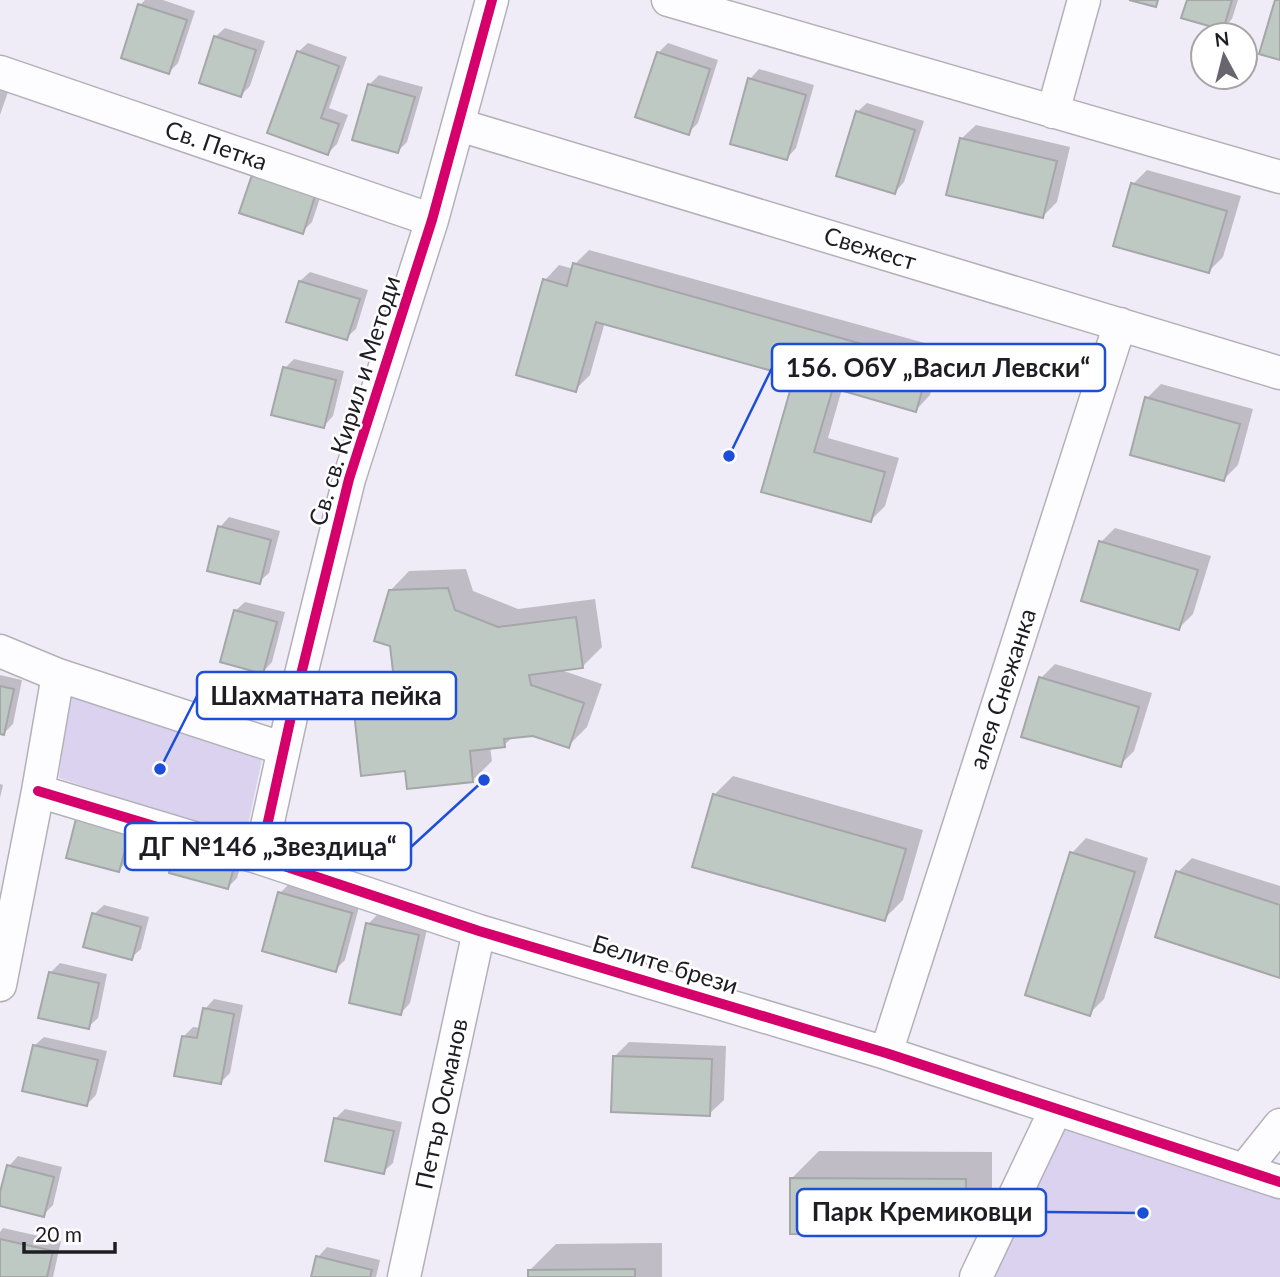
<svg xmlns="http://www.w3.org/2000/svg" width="1280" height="1277" viewBox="0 0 1280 1277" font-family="Lato,sans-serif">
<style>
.green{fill:#dbd2f0}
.shadow{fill:#0003}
.building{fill:#bfc9c4;stroke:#a5a6a8;stroke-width:2}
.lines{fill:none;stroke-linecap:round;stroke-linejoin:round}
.minor-casing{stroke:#b3b1b8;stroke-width:35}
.minor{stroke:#fdfcfe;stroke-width:32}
.cycleway-casing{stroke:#fff;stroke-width:15}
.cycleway{stroke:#d6006c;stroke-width:10}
.labels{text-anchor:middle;stroke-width:5;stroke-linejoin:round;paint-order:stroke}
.street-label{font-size:24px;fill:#1f1d24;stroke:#fff}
.leader{fill:none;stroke:#1d4ed8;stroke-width:2.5}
.callout-dot{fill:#1d4ed8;stroke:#fff;stroke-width:2.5}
.callout{fill:#fff;stroke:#1d4ed8;stroke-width:2.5}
.callout-label{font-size:26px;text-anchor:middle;font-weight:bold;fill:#1f1d24}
</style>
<rect width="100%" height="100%" fill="#f0ecf7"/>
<path class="green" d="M69,692L262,759L245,840L59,778Z
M1056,1109L1280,1182V1277H976Z"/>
<path class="shadow" d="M145,0H163L195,11L178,63L169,72L140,5Z
M1189,0H1238L1232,19L1222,29Z
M225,28L265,41L250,86L241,95L215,37Z
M308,43L347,57L329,108L348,115L337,144L328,153L298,52Z
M668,43L718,60L698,123L688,133L658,53Z
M759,69L814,85L796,148L787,158L750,79Z
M379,75L423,87L407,142L398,151L354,139L370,84Z
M0,90L8,92L0,115Z
M867,103L924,121L904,182L895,192L857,112Z
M976,125L1070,147L1057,202L1043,216L961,139Z
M263,166L324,186L312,222L302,232L254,176Z
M1147,170L1241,196L1223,257L1209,271L1133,184Z
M589,250L943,348L930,395L916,410L842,389L828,438L899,458L885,506L871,520L764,490L796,376L605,322L590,375L575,390L545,280L559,265L574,269L575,264Z
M310,272L368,290L356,329L346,338L300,281Z
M294,359L344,371L333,416L324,426L285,368Z
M1161,384L1253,409L1238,465L1224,479L1147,398Z
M229,517L280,531L269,573L259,582L220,527Z
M1115,528L1211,556L1193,614L1179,628L1101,542Z
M466,569L473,591L518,609L595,599L602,647L583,666L558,669L602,684L587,727L568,746L533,734L513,737L504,745L490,747L492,761L473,780L407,769L355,703L374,684L396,681L390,591L409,571Z
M245,602L285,612L272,662L263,672L235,611Z
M1055,664L1152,693L1134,751L1120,765L1041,678Z
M0,675L22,680L13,724L4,733L0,732Z
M733,776L923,830L903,900L884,919L714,795Z
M0,784L3,785L0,798Z
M90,803L140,816L128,860L119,870Z
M1086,838L1148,858L1104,999L1089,1014L1027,994L1072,853Z
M245,850L237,878L228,887L171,872Z
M1192,858L1280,886V976L1178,872Z
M289,884L360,903L345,960L335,970L280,893Z
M104,905L149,917L141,949L131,958L94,914Z
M377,915L428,925L410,1003L401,1013L368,924Z
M60,963L107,974L98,1018L88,1027L50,973Z
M214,999L243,1005L230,1073L221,1082L184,1036L193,1027L201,1028L205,1009Z
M44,1037L107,1051L96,1095L87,1104L34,1046Z
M629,1042L726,1046L724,1100L709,1114L615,1056Z
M345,1109L402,1122L393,1163L383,1172L336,1118Z
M819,1151L992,1152V1206L965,1233L792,1178Z
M18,1156L62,1167L53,1205L43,1215L0,1204L9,1166Z
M3,1228L61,1241L53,1277H0V1232Z
M662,1243V1277H530L529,1271L556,1244Z
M327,1247L380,1260L376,1277H312L318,1257Z"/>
<path class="building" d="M1129,0H1158L1156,7Z
M1187,0H1232L1223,30L1181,18Z
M1275,0H1280V60L1259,54Z
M138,4L187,20L169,74L121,58Z
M214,36L256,50L241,97L199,83Z
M297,51L339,66L321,118L339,124L328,155L267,133Z
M657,52L710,69L689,135L635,117Z
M748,78L806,95L787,160L730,144Z
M368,84L415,97L398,153L352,140Z
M856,111L915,130L895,194L836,176Z
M960,138L1057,161L1043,218L946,195Z
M252,175L315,196L303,234L239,213Z
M1131,183L1227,211L1209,273L1113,246Z
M573,263L930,363L916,412L833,388L814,452L885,472L871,522L761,492L794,377L596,322L576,392L516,375L543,279L567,286Z
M299,281L360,299L347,340L286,322Z
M283,367L336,380L324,428L271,415Z
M1145,397L1240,424L1224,481L1130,455Z
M218,526L271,540L260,584L207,571Z
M1099,541L1198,570L1179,630L1081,601Z
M448,588L455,610L498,627L576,617L583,668L529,675L531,685L584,703L569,748L533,736L504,739L505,747L470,751L473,782L407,789L405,771L361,776L353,703L396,697L390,646L374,641L389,590Z
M234,610L277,622L263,674L220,662Z
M1039,677L1139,707L1121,767L1021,737Z
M0,686L14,689L4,735L0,734Z
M713,794L906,849L885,921L692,867Z
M78,811L132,825L119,872L66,858Z
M177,844L236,860L228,889L169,873Z
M1070,852L1135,872L1090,1016L1025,995Z
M1176,871L1280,905V978L1155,937Z
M278,892L352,913L336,972L262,951Z
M92,913L141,927L132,960L83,947Z
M366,923L419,935L401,1015L349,1003Z
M49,972L99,983L89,1029L38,1018Z
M203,1008L234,1014L221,1084L174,1076L182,1036L197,1038Z
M33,1045L98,1060L87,1106L22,1091Z
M613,1056L712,1059L710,1116L611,1112Z
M334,1118L394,1131L384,1174L325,1161Z
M7,1165L54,1177L44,1217L0,1206V1192Z
M790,1178L966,1179L965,1235L790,1234Z
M0,1239L53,1251L47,1277H0Z
M316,1256L372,1270L370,1277H311Z
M635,1269V1277H528V1270Z"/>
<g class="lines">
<g class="minor-casing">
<path id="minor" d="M668,0L1280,177
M0,72L432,220
M1053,112L1084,0
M459,125L1280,373
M0,651L58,675L284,749
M38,791L260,858L479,931L886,1053L1280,1182
M260,858L294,703L349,479L432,220L492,0
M0,985L38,791L58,675
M886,1053L1120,324
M1244,1170L1280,1125
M404,1277L479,931
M976,1277L1056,1109"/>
</g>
<use href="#minor" class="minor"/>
<g class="cycleway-casing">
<path id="cycleway" d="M38,791L260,858L479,931L886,1053L1280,1182
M260,858L294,703L349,479L432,220L492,0"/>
</g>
<use href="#cycleway" class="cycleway"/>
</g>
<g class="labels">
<g class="street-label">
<text transform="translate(216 146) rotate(19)" y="8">Св. Петка</text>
<text transform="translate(870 249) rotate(17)" y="8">Свежест</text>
<text transform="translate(355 401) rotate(-73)" y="8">Св. св. Кирил и Методи</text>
<text transform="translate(1003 689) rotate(-72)" y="8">алея Снежанка</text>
<text transform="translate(665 965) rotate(17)" y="8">Белите брези</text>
<text transform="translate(442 1104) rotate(-78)" y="8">Петър Османов</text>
</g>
</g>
<path class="leader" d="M729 456L772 368M160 769L197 696M484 780L411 847M1143 1213L1046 1212"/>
<g class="callout-dot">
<circle cx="729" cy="456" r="7"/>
<circle cx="160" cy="769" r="7"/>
<circle cx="484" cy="780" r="7"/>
<circle cx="1143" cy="1213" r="7"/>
</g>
<g class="callout">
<rect x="772" y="344" width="333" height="47" rx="7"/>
<rect x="197" y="672" width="259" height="47" rx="7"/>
<rect x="125" y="823" width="286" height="47" rx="7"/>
<rect x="797" y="1189" width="249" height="47" rx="7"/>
</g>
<g class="callout-label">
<text x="938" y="377">156. ОбУ „Васил Левски“</text>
<text x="326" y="705">Шахматната пейка</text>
<text x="268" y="856">ДГ №146 „Звездица“</text>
<text x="922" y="1221">Парк Кремиковци</text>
</g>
<g transform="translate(1224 56) rotate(353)"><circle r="33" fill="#ffffff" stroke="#a5a5a7" stroke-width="2"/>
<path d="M0-5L12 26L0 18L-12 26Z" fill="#68656e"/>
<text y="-10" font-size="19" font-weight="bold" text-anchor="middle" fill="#1f1d24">N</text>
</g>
<path d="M24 1242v10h91v-10" fill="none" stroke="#1f1d24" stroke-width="3.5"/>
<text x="35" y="1242" font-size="21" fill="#1f1d24" stroke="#ffffff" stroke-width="5" paint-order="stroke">20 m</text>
</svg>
